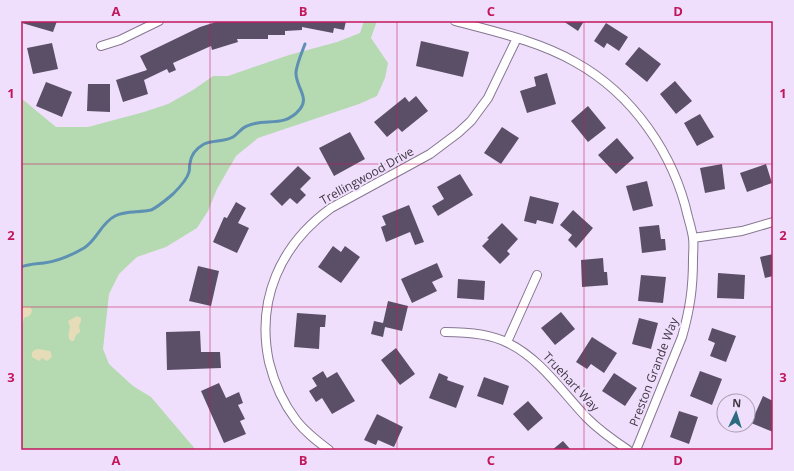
<svg xmlns="http://www.w3.org/2000/svg" width="794" height="471" viewBox="0 0 794 471" font-family="'Open Sans',sans-serif">
<style>
.green{fill:#b5dab1}
.sand{fill:#e6ddb8}
.lines{fill:none;stroke-linecap:round;stroke-linejoin:round}
.stream{stroke:#5e90b3;stroke-width:3}
.building{fill:#5b4f68}
.street-casing{stroke:#867791;stroke-width:10}
.street{stroke:#fff;stroke-width:8}
.grid{fill:none;stroke:#c2185b;stroke-width:1;stroke-opacity:0.55}
.labels{text-anchor:middle;stroke-width:4;stroke-linejoin:round;paint-order:stroke}
.street-label{font-size:12px;fill:#403944;stroke:#f0dffc}
.neatline{fill:none;stroke:#c2185b;stroke-width:1.5}
.grid-label{font-size:13px;text-anchor:middle;font-weight:bold;fill:#c2185b}
</style>
<rect width="100%" height="100%" fill="#f0dffc"/>
<path class="green" d="M364,21H377L371,38L388,63L385,78L377,96L359,104L258,138L236,156L217,189L208,211L197,228L166,247L137,257L119,274L109,294L103,349L109,364L133,386L151,397L196,450H21V98L56,127H88L144,112L168,104L193,90L213,76H228L289,55L337,42L360,33Z"/>
<path class="sand" d="M24,307H30L32,310C31,316 29,316 24,318L21,328V309Z
M77,316L81,318V321L79,326L80,332L76,335L74,341H71C67,337 69,332 70,327L68,321Z
M38,349L50,351L52,357L47,361L42,358L39,361L32,357C31,352 33,350 38,349Z"/>
<g class="lines">
<path class="stream" d="M21,267C29,264 36,264 44,263C58,261 72,255 84,248C97,240 101,223 115,216C126,210 139,213 151,210C158,207 167,199 173,194C179,188 187,180 189,172C190,169 189,166 190,163C191,155 197,148 204,144C213,140 224,142 233,137C238,134 241,128 247,126C265,117 284,129 300,109C310,97 295,86 296,72C297,63 302,52 305,44"/>
</g>
<path class="building" d="M22,21H57L53,32L22,23Z
M219,21H346L344,30L334,28L333,33L302,27V30L285,31V35H268V39H237L238,42L212,50L211,46L173,63L176,70L169,73L167,69L144,80L148,94L123,102L116,80L147,70L140,56L200,27Z
M563,21H584L578,31Z
M606,23L628,37L619,51L607,43L604,48L594,41Z
M421,41L469,52L463,77L416,66Z
M52,43L58,69L33,74L27,48Z
M639,47L661,64L647,82L625,64Z
M547,73L556,104L527,113L520,91L536,86L534,77Z
M675,81L692,101L676,114L660,94Z
M46,82L72,92L62,117L36,106Z
M88,84H110V112L87,111Z
M416,96L428,111L402,132L398,128L387,137L374,122L405,97L409,102Z
M588,106L606,128L588,142L571,121Z
M700,114L714,137L697,146L684,123Z
M502,127L519,138L501,164L484,153Z
M350,132L365,159L334,176L319,148Z
M617,138L634,158L616,174L598,155Z
M722,164L725,189L705,193L700,168Z
M766,164L772,183L747,192L740,173Z
M298,166L311,178L300,189L306,195L297,204L290,198L282,206L270,194Z
M460,174L473,195L438,216L432,206L444,199L437,187Z
M647,181L653,206L633,211L626,186Z
M530,196L559,203L553,224L537,220L536,224L524,221Z
M236,202L246,208L238,223L249,228L237,253L213,242L224,217L227,218Z
M409,205L424,242L415,245L410,232L386,242L381,227L386,225L382,216Z
M573,210L593,228L576,248L568,240L572,235L560,225Z
M502,223L518,239L507,251L510,254L500,264L482,246L489,239L487,238Z
M659,225L661,239H665L666,250L642,253L639,227Z
M333,246L341,252L345,246L360,257L341,283L318,267Z
M773,254V276L765,278L760,257Z
M603,258L604,272H607L608,285L582,287L581,260Z
M437,263L443,277L432,282L437,291L412,303L401,279Z
M198,266L219,271L211,306L189,301Z
M718,273L745,275L744,299L717,298Z
M641,275L666,277L663,303L638,301Z
M458,279L485,281L484,300L457,298Z
M388,301L408,306L402,331L385,327L383,337L371,334L374,321L383,323Z
M561,312L575,329L555,345L541,328Z
M297,313L326,315L325,327H320L319,349L294,347Z
M639,318L658,323L651,349L632,344Z
M712,328L736,336L726,362L710,356L715,343L708,340Z
M200,331L201,352H220L221,368L167,370L166,332Z
M592,337L617,353L604,373L591,364L587,369L576,362Z
M396,348L415,374L400,385L381,360Z
M323,371L327,378L337,372L355,401L332,414L322,398L316,402L309,391L317,386L312,378Z
M700,371L722,379L712,405L690,396Z
M439,373L448,377L447,380L464,386L456,408L429,398Z
M614,373L637,388L625,406L602,391Z
M484,377L509,386L503,405L477,396Z
M219,383L226,398L239,392L243,403L238,405L245,419L240,421L246,434L224,443L201,391Z
M763,396L773,401V432L751,423Z
M528,401L543,418L528,431L513,414Z
M679,411L698,417L689,444L670,437Z
M377,414L403,427L394,447L378,440L376,445L364,440Z
M563,441L571,450H552Z"/>
<g class="lines">
<g class="street-casing">
<path id="street" d="M455,21C496,32 538,41 575,62C633,94 674,154 688,217C690,224 692,231 693,238C694,245 693,252 693,259C693,288 690,309 682,337L636,450
M101,46L120,40L159,21
M693,238L742,231L773,222
M445,332C464,332 491,334 508,343C541,359 562,392 587,418C599,430 613,440 628,450
M507,342L537,275
M329,450C317,441 305,432 296,420C283,403 274,382 269,362C256,300 280,245 331,208L430,154L458,133L471,121L488,98L517,38"/>
</g>
<use href="#street" class="street"/>
</g>
<path class="grid" d="M210,21V450M397,21V450M584,21V450M21,164H773M21,307H773"/>
<g class="labels">
<g class="street-label">
<text transform="translate(367 176) rotate(-29)" y="4">Trellingwood Drive</text>
<text transform="translate(654 372) rotate(-69)" y="4">Preston Grande Way</text>
<text transform="translate(571 382) rotate(47)" y="4">Truehart Way</text>
</g>
</g>
<rect width="794" height="471" fill="none" stroke="#f0dffc" stroke-width="44"/>
<g transform="translate(736 413) rotate(4)"><circle r="19" fill="#f0dffc" stroke="#aa9db2"/>
<path d="M0-3L7 15L0 10L-7 15Z" fill="#2b6a7f"/>
<text y="-6" font-size="11" font-weight="bold" text-anchor="middle" fill="#403944">N</text>
</g>
<rect x="22" y="22" width="750" height="427" class="neatline"/>
<g class="grid-label">
<text x="116" y="16">A</text>
<text x="303" y="16">B</text>
<text x="491" y="16">C</text>
<text x="678" y="16">D</text>
<text x="11" y="98">1</text>
<text x="783" y="98">1</text>
<text x="11" y="240">2</text>
<text x="783" y="240">2</text>
<text x="11" y="382">3</text>
<text x="783" y="382">3</text>
<text x="116" y="465">A</text>
<text x="303" y="465">B</text>
<text x="491" y="465">C</text>
<text x="678" y="465">D</text>
</g>
</svg>
